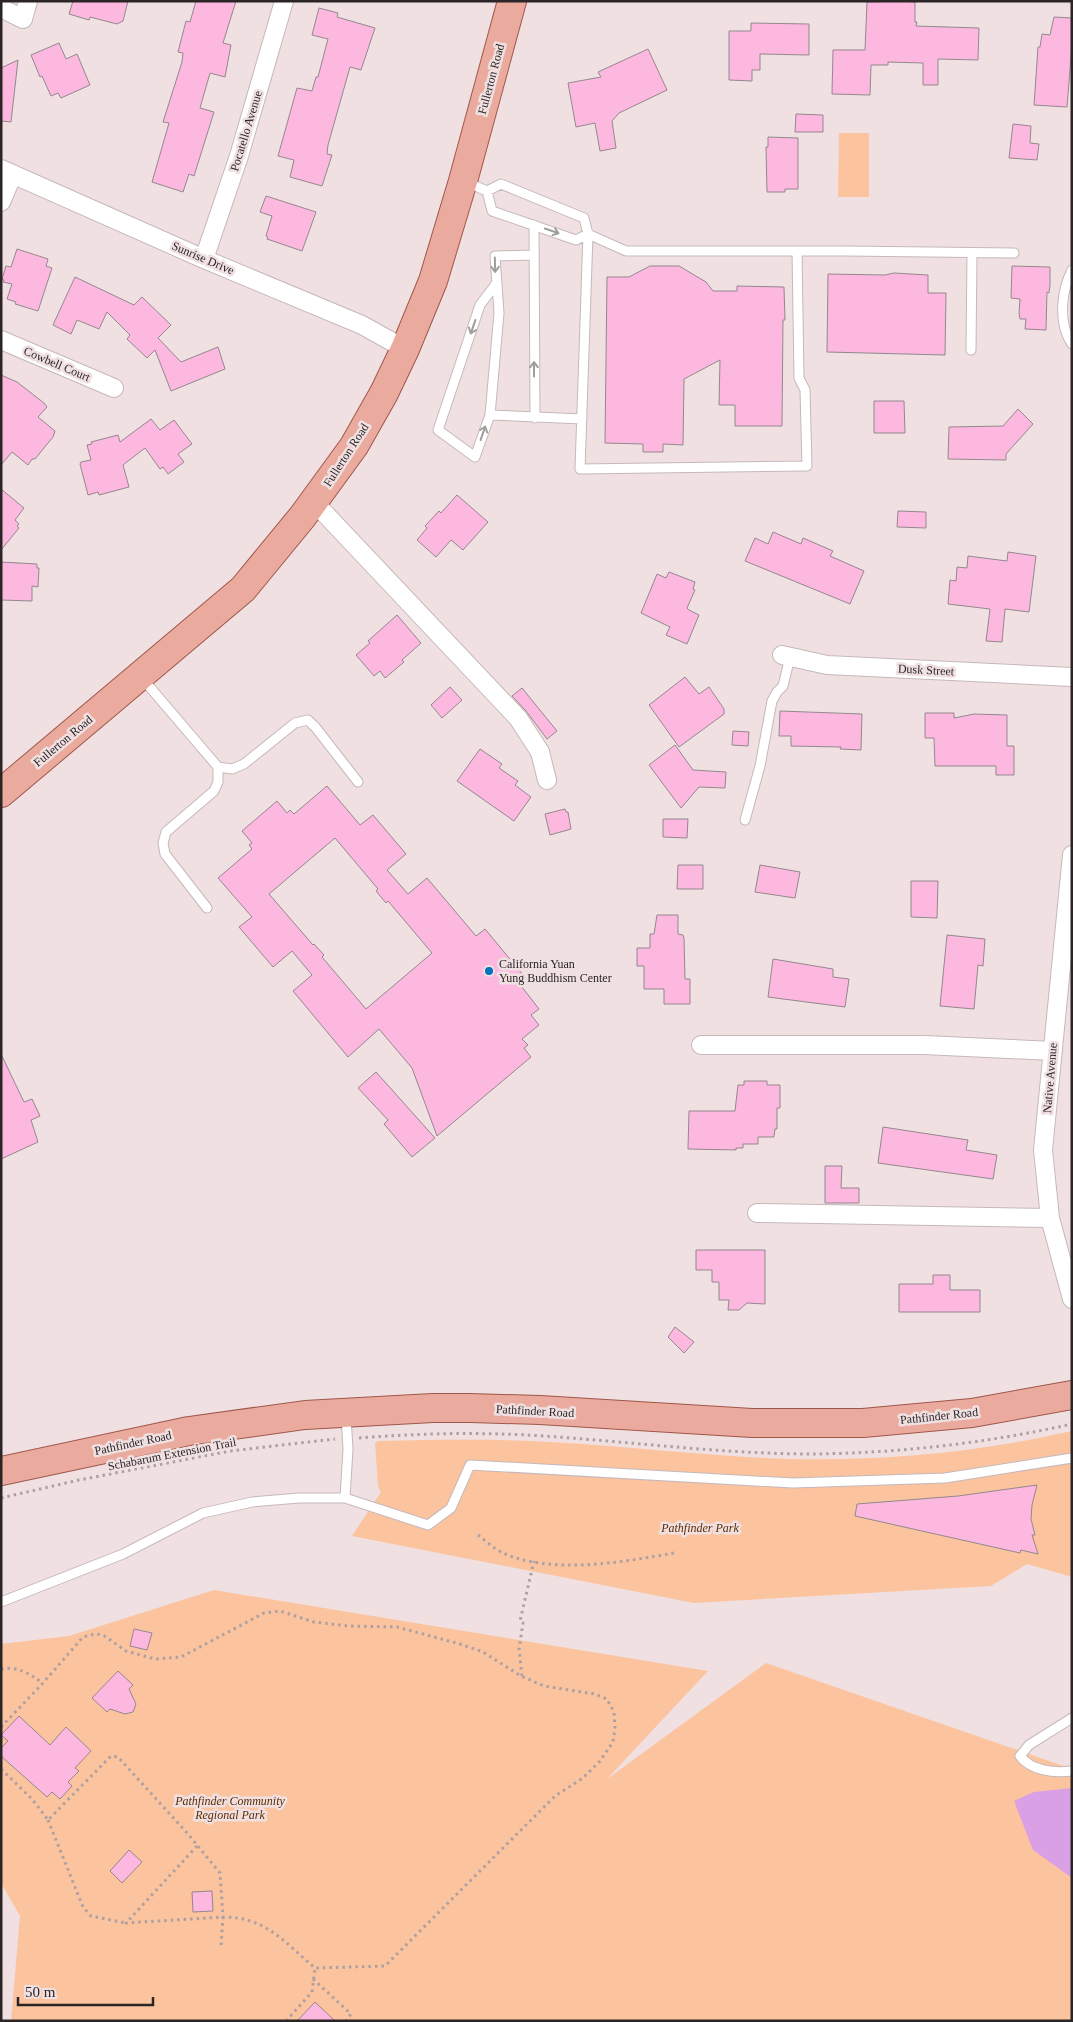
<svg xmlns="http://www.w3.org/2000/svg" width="1073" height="2022" viewBox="0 0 1073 2022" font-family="'Times New Roman',serif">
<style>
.green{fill:#fbc49e}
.water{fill:#d9a0e6}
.building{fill:#fcb8df;stroke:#93888e;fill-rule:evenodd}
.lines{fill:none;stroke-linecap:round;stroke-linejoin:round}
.lane-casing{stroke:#c6b8ba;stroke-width:11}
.street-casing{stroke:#c6b8ba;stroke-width:20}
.primary-casing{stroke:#9f574a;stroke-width:30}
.path{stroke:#ada0a2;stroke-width:3;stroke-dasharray:2.5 4;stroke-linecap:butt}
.lane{stroke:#fff;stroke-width:9}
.street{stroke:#fff;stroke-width:18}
.primary{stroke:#ebaa9e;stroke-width:28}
.oneway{stroke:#a09d9d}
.poi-dot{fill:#0274be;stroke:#f0e0e2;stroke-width:2}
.labels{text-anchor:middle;stroke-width:5;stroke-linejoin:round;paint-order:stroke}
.street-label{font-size:12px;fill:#2b2526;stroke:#f0e0e2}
.poi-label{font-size:12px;fill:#2b2526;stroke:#f0e0e2;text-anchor:start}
.park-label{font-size:12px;font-style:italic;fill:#5c2d00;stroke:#f0e0e2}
</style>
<rect width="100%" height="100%" fill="#f0e0e2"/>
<path class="green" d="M839,133H869V197H838Z
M1072,1431V1577L1027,1564L991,1586L694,1603L352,1536L381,1492L378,1486L375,1443L378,1441C429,1440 479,1439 530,1441C616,1445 703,1456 790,1459C884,1461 980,1452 1072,1431Z
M214,1590L708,1671L607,1779L766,1663L1072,1769V2021H11L20,1916L1,1883V1644L69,1636Z"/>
<path class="water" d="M1072,1788V1878L1033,1850L1014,1801L1034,1792Z"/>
<path class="building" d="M73,1H128L123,21L117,24L90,17L89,20L69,14Z
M196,1H236L223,43L231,45L225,77L210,73L200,108L214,112L194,176L189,174L183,192L152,182L169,123L163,122L182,62L183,53L178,52L186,21L190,22Z
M899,1L915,2V22H917L916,26L979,28L978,60L938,59V85H923V63L888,62V65H871L870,95L832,94L833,50H865L867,2Z
M319,8L338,13L337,17L375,28L361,70L350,67L328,145L327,154L332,155L322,186L290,177L294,160L278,156L297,88L312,91L316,77H318L328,39L312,35Z
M1054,17L1072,18V45L1067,107L1034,105L1038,47H1040L1042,34L1050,35Z
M751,23L809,24V55L760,54V70H752V81L729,80V31H751Z
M59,43L66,59L77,54L90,85L61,98L58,93L51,96L42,76L40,77L31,55Z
M648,49L667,90L619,113L612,121L616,148L600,151L595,123L576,127L568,83L601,77L598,72Z
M18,60L11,122L1,121V68Z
M796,114L823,115V132H795Z
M1013,124L1031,126L1030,143L1039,144L1037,160L1009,158Z
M768,137L798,138V189H785V192H767L766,147H768Z
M266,196L316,212L302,251L267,239L268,237L266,236L272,216L260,212Z
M17,249L48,259L46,266L52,268L38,311L15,304L16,302L7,299L12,284L3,282L4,280L2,279L6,266L11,267Z
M650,266H679L706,282L713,291H737V286L784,287L785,320H783L782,426H735V405H719L720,360L684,379L683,445L663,444V452H643V444L605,443L607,277H629Z
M1012,266L1050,267V285L1049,293L1047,292L1046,330L1025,329L1026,319H1020L1019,313L1020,299L1011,298Z
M894,273L928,275V293H946L945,355L827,352L828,274L885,275Z
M75,277L134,305L142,297L171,325L158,338L181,362L218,347L225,369L171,391L155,350L147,358L127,339L130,335L107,312L99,329L77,320L71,334L53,325Z
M1,375L17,382L44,403L47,407L38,417L55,431L53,437L35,459H32L28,465L12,452L1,465Z
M874,401H904L905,433H874Z
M1018,409L1033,424L1006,454V460L948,459L949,427L1003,426Z
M151,419L160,430L174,420L192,444L178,454L184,462L168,474L163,467L160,469L145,448L123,465L129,487L99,495L98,492L88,495L80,464L81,462L91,460L87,445L92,444L91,442L118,435L120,442Z
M1,489L24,508L15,520L19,524L17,526L19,528L1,550Z
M457,495L488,522L463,550L451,540L436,557L417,540L427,528L425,526L439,511L441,513Z
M898,511L926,512V528L897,527Z
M773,532L801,544L803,538L833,551L830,556L864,571L850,604L745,561L755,538L768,544Z
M1008,552L1036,556L1029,612L1005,609L1002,642L986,641L990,609L948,604L950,580L956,581L957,567L967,568L968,556L1007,561Z
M1,562L37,564V568H39L38,587L32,586V601L1,600Z
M669,572L695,582L693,589L695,590L687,608L689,610L699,615L687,644L666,635L670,627L641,613L657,574L666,578Z
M397,615L421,643L402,660L404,662L385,678L380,671L374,676L356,655L370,643L368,641Z
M685,677L699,694L709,687L724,709V714L679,747L649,705Z
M450,687L462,700L442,718L431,705Z
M522,688L557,731L547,739L526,711L512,696Z
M780,711L862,714L861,750L840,749L841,747L791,746V736H779Z
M925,713H954V718L974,714L1007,715V746H1014V775H996V766H935L934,738H925Z
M733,731L749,732L748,746L732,745Z
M675,745L693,770L726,772L725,788L699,787L681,808L649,765Z
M480,749L502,764L499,768L518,781L515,785L531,797L514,821L457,781Z
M327,786L360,825L373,815L406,854L387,870L408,894L427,878L476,936L485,929L529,982L522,987L539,1009L531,1015L539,1025L522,1039L528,1045L524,1048L531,1057L437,1136L412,1068L379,1029L348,1057L293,991L312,975L292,951L273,967L239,927L252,917L218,878L252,849L249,845L252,843L242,831L277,801L287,813L290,810L294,814ZM335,838L378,889L376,891L386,903L388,901L432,953L366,1009L322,957L324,955L314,944L313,945L269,894Z
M565,809L566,812H568L571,829L550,835L545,814Z
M663,819H688L687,838L663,837Z
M678,865H703V889H677Z
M760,865L800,872L795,898L755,892Z
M911,881H938L937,918L911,917Z
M657,915H678V934L683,935L684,938L685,979H690V1004H664V989H644V966H637V948H650V934H654Z
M947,935L985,939L983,966L978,965L974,1009L940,1006Z
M773,959L833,969V977L849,979L845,1007L768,997Z
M1,1054L24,1102L32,1099L40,1116L31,1120L38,1142L1,1159Z
M376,1072L435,1138L412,1157L384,1124L388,1120L358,1088Z
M744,1081H767V1085H780V1108H777V1129H775L774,1137H758V1144H743V1148H736V1150L688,1149L689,1111H735L738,1085H744Z
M883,1127L968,1140L966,1150L997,1155L993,1179L878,1163Z
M825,1166H842L841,1188H859V1203H825Z
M696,1250H765V1304L747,1303L739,1310H728L729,1300H719V1282H712V1270H696Z
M933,1275H950V1290H980V1312H899V1284H933Z
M675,1327L694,1342L684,1353L668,1337Z
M1037,1485L1032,1505L1031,1519L1035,1535H1032L1038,1554L1021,1550L1020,1553L855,1516L857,1504L958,1496Z
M134,1629L152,1633L147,1650L130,1646Z
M118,1671L133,1685L129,1689L136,1704L133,1712L125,1714L110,1709L107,1712L92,1698Z
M19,1716L50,1745L66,1727L91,1751L75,1768L79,1771L68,1782L72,1786L60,1799L52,1792L47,1797L1,1756V1748L8,1741L1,1735Z
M129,1850L142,1862L122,1883L110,1871Z
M212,1891L213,1911L193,1912L192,1892Z
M315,2002L335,2021H297Z"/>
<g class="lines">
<g class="lane-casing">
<path id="lane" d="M466,182L487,191L501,184L584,218L588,234L576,240L492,211L487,191
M534,225L535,418
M797,251L799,378L805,390L807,466L580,469L588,234L626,251H846L1014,253
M1072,270C1061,291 1058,324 1072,344
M496,284L480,305L438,430L475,457L490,415L499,313L495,256L534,255
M971,350L972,253
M490,415L582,419
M142,678L218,767L232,769L244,764L295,723L308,720L316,728L358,782
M745,820L760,766L772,701L777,692L783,686L790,657
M207,908L165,854L163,843L166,832L214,791L218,782V767
M345,1498L348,1449L346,1416
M1,1602L123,1554L203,1513L252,1502L299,1498H345L428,1525L451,1508L470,1465L793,1483L945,1478L1072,1458
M1072,1718L1029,1745L1020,1756C1031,1771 1054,1773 1072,1771"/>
</g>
<g class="street-casing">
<path id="street" d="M1,8L23,19L28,1
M1,169L204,259L362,325L405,349
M1,202L13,174
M204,259L239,156L284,1
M1,340L114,388
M314,502L518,718L540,752L547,780
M782,655L827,665L1072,677
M701,1045H924L1053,1051
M757,1213L1050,1218
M1072,1299L1050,1218L1043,1150L1072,855"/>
</g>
<g class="primary-casing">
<path id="primary" d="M1,793L243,589L303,516L354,446L384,393L405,349L433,281L463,181L512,1
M1,1471L189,1431L305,1415L433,1408H470L540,1410L752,1423H863L972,1413L1072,1395"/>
</g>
<path class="path" d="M359,1438C421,1433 482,1432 544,1436C634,1442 723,1454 813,1454C900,1453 987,1443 1072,1424
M1,1498L79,1480L230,1451L335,1439
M478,1535C486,1541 494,1549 503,1553C552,1575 623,1562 674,1553
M1,1669C19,1666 29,1674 43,1683
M522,1676L519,1649L523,1623L520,1621L534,1561
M1,1727L43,1683L83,1637L95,1634L103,1635L126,1651L155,1659L181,1657L264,1613L280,1611L314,1622L348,1626L397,1627L460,1644L483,1652L521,1676L544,1686L595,1694L607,1699L614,1712L615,1728L613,1742L600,1761L583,1778L555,1796L385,1966L315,1968C284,1942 266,1917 223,1917L220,1873L188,1834L118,1757L111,1756L48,1820L32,1799L1,1769
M48,1820L83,1907L91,1916L126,1923
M197,1846L126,1923L223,1917L221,1946
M313,1979L351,2014L346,2021
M286,2021L312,1992L315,1968"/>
<use href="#lane" class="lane"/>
<use href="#street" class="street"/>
<use href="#primary" class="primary"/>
</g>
<defs><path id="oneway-shaft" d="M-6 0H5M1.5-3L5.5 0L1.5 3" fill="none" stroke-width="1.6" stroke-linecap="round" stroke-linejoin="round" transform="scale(1.25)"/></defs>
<g class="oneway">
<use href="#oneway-shaft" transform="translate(552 231) rotate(19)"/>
<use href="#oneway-shaft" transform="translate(495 265) rotate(89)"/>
<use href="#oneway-shaft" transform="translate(473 327) rotate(109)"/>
<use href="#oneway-shaft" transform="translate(534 369) rotate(-90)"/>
<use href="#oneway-shaft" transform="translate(483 433) rotate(-71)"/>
</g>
<circle class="poi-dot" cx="489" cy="971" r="5"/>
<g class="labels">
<g class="street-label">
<text transform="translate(491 79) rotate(-75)" y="4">Fullerton Road</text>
<text transform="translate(246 131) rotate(-73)" y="4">Pocatello Avenue</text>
<text transform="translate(203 258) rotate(23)" y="4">Sunrise Drive</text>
<text transform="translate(57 364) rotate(23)" y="4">Cowbell Court</text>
<text transform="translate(346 455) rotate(-57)" y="4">Fullerton Road</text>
<text transform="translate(926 670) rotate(3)" y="4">Dusk Street</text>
<text transform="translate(63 741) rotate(-40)" y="4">Fullerton Road</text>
<text transform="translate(1050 1078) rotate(-85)" y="4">Native Avenue</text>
<text transform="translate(535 1411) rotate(3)" y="4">Pathfinder Road</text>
<text transform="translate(939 1416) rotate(-6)" y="4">Pathfinder Road</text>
<text transform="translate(133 1443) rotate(-12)" y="4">Pathfinder Road</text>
<text transform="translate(172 1454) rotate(-11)" y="4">Schabarum Extension Trail</text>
</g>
<g class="poi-label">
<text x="499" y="968">California Yuan<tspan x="499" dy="14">Yung Buddhism Center</tspan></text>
</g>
<g class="park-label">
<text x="700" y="1532">Pathfinder Park</text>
<text x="230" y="1805">Pathfinder Community<tspan x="230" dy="14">Regional Park</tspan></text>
</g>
</g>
<rect width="1073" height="2022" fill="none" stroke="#2b2526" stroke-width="5"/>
<path d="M18 1997v8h135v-8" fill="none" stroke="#2b2526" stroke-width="2.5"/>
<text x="25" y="1997" font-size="15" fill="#2b2526" stroke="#f0e0e2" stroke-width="4" paint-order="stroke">50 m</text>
</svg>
